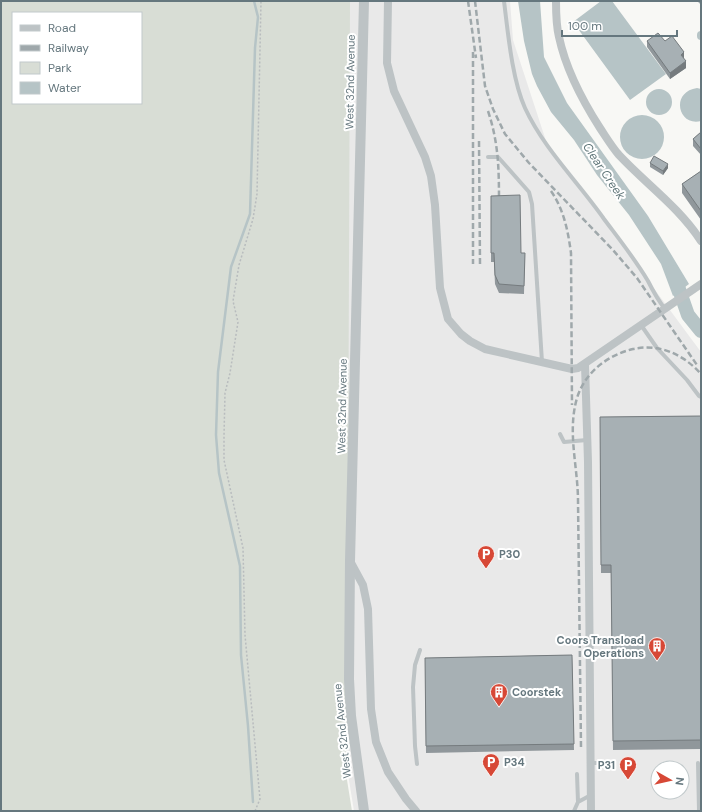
<svg xmlns="http://www.w3.org/2000/svg" width="702" height="812" viewBox="0 0 702 812" font-family="'DM Sans',sans-serif">
<style>
.built{fill:#e9e9e9;fill-rule:evenodd}
.green{fill:#d8ddd5;fill-rule:evenodd}
.water{fill:#b6c4c6}
.lines{fill:none;stroke-linecap:round;stroke-linejoin:round}
.stream{stroke:#b6c4c6;stroke-width:2.5}
.canal{stroke:#b6c4c6;stroke-width:8}
.river{stroke:#b6c4c6;stroke-width:14}
.path{stroke:#b8bcbe;stroke-width:1.5;stroke-dasharray:2 2;stroke-linecap:butt}
.service{stroke:#bdc3c5;stroke-width:4}
.minor{stroke:#bdc3c5;stroke-width:8}
.tertiary{stroke:#bdc3c5;stroke-width:10}
.rail{stroke:#9fa8ab;stroke-width:2.5;stroke-dasharray:6 3;stroke-linecap:butt}
.wall{fill:#90979b}
.shaded-wall{fill:#757b7e}
.building{fill:#a7b0b4;stroke:#757b7e}
.labels{text-anchor:middle;stroke-width:4;stroke-linejoin:round;paint-order:stroke}
.street-label{font-size:11px;fill:#65777e;stroke:#fff}
.poi-label{font-size:11px;font-weight:bold;fill:#65777e;stroke:#fff;text-anchor:start}
.water-label{font-size:12px;font-style:italic;fill:#607679;stroke:#fff}
</style>
<rect width="100%" height="100%" fill="#f8f8f5"/>
<path class="built" d="M347,1H510L513,40L547,144L701,352V811H354L325,632ZM658,768H682V792H658Z"/>
<path class="green" d="M1,1H350L347,780L352,811H1ZM13,13H141V103H13Z"/>
<path class="water" d="M518,1H540L544,57L567,103L648,216L689,284L673,296L661,264L629,215L597,175L574,140L551,112L537,86L532,74L524,41Z
M601,1H612L666,74L630,100L573,22Z
M697,88L701,89V121C678,127 670,92 697,88Z
M646 102a13 13 0 1 1 26 0a13 13 0 1 1-26 0Z
M620 137a22 22 0 1 1 44 0a22 22 0 1 1-44 0Z"/>
<g class="lines">
<path class="stream" d="M253,802L248,726L241,655L240,566L219,473L216,435L218,372L231,267L250,214L255,48L258,17L254,1"/>
<path class="canal" d="M701,35V36"/>
<path class="river" d="M673,272L688,315L701,331"/>
<path class="path" d="M255,811L260,799L245,635L243,548L224,460V436L225,393L230,373L238,322L233,301L239,265L253,219L257,194L261,1"/>
<path class="service" d="M504,1C508,33 512,79 525,108C544,149 578,182 604,219C619,239 635,259 648,281C653,291 658,300 665,309
M488,157H498L529,192L532,204L542,362
M641,325L657,348L687,380L699,396L701,397
M560,434L564,442L587,440
M591,763H608
M698,763L699,811
M417,764L415,746L413,687L415,665L420,650
M577,774L578,802
M574,811L578,802L591,795"/>
<path class="minor" d="M388,1L387,63L394,91L425,157L431,176L435,205L440,288L448,319L461,334L470,341L485,349L572,369L578,368L701,284
M556,1C556,13 556,25 559,37C566,70 582,100 600,128C606,137 612,147 619,155C646,184 679,207 701,241
M585,365L588,462L591,811
M350,561L363,585L368,609L371,709L376,742L388,772L406,799L416,811"/>
<path class="tertiary" d="M364,1L350,561L349,679L351,716L364,811"/>
<path class="rail" d="M468,1L476,58
M475,1L485,86L493,109L505,134L529,163L613,250L637,278L697,365
M699,1L701,3
M473,52V264
M488,111C499,144 499,171 499,206
M479,141L480,264
M551,191C564,210 568,231 571,253L572,405
M581,747C580,665 579,583 578,501C578,467 567,432 577,398C585,372 608,355 633,349C660,343 684,355 701,374"/>
</g>
<path class="wall" d="M647,41H665L684,59L686,68L670,79L647,47Z
M701,132V155L693,146V139Z
M650,163L668,168L663,175L650,167Z
M701,171V220L682,193V184Z
M491,196L521,253H525L524,294L499,293L495,284L494,262H491Z
M701,416V749L613,750L611,573H601L600,417Z
M572,655L574,750L426,753L425,658Z"/>
<path class="shaded-wall" d="M684,52V59L681,55Z
M686,61V68L670,79V73Z
M668,164V168L663,175V171Z"/>
<path class="building" d="M658,33L665,41L672,36L684,52L681,55L686,61L670,73L647,41Z
M701,132V149L693,139Z
M654,156L668,164L663,171L650,163Z
M701,171V211L682,184Z
M520,195L521,253H525L524,286L499,284L495,275L494,253H491V196Z
M701,416V740L613,741L611,565H601L600,417Z
M572,655L574,744L426,746L425,658Z"/>
<defs>
<g id="parking-pin" transform="scale(0.9)"><path d="M0 17L-7.5 6A9.5 9.5 0 1 1 7.5 6Z" fill="#d74836" stroke="#fff"/><path d="M-3.5-5.5H1a3.5 3.5 0 0 1 0 7H-1V5.5H-3.5ZM-1-3.4V-.6H.8a1.4 1.4 0 0 0 0-2.8Z" fill="#fff"/></g>
<g id="building-pin" transform="scale(0.9)"><path d="M0 17L-7.5 6A9.5 9.5 0 1 1 7.5 6Z" fill="#d74836" stroke="#fff"/><path d="M-4-6H4V6H1V3H-1V6H-4ZM-2.5-4.3h1.7v1.8h-1.7ZM.8-4.3h1.7v1.8H.8ZM-2.5-1h1.7V.8h-1.7ZM.8-1h1.7V.8H.8Z" fill="#fff"/></g>
</defs>
<g fill-rule="evenodd">
<use href="#parking-pin" x="486" y="554"/>
<use href="#building-pin" x="657" y="646"/>
<use href="#building-pin" x="499" y="692"/>
<use href="#parking-pin" x="491" y="762"/>
<use href="#parking-pin" x="628" y="765"/>
</g>
<g class="labels">
<g class="street-label">
<text transform="translate(350 82) rotate(-89)" y="4">West 32nd Avenue</text>
<text transform="translate(342 406) rotate(-89)" y="4">West 32nd Avenue</text>
<text transform="translate(342 731) rotate(-96)" y="4">West 32nd Avenue</text>
</g>
<g class="poi-label">
<text x="499" y="558">P30</text>
<text x="644" y="644" text-anchor="end">Coors Transload<tspan x="644" dy="13">Operations</tspan></text>
<text x="512" y="696">Coorstek</text>
<text x="504" y="766">P34</text>
<text x="615" y="769" text-anchor="end">P31</text>
</g>
<g class="water-label">
<text transform="translate(604 171) rotate(56)" y="4">Clear Creek</text>
</g>
</g>
<rect width="702" height="812" fill="none" stroke="#65777e" stroke-width="4"/>
<rect x="12" y="12" width="130" height="92" fill="#ffffff" stroke="#c1c9cb"/>
<rect x="20" y="25" width="20" height="6" fill="#bdc3c5" stroke="#c1c9cb"/>
<text x="48" y="32" font-size="12" fill="#65777e">Road</text>
<rect x="20" y="45" width="20" height="6" fill="#9fa8ab" stroke="#c1c9cb"/>
<text x="48" y="52" font-size="12" fill="#65777e">Railway</text>
<rect x="20" y="62" width="20" height="12" fill="#d8ddd5" stroke="#c1c9cb"/>
<text x="48" y="72" font-size="12" fill="#65777e">Park</text>
<rect x="20" y="82" width="20" height="12" fill="#b6c4c6" stroke="#c1c9cb"/>
<text x="48" y="92" font-size="12" fill="#65777e">Water</text>
<g transform="translate(670 780) rotate(98)"><circle r="19" fill="#ffffff" stroke="#c1c9cb"/>
<path d="M0-3L7 15L0 10L-7 15Z" fill="#d74836"/>
<text y="-6" font-size="11" font-weight="bold" text-anchor="middle" fill="#65777e">N</text>
</g>
<path d="M562 30v6h115v-6" fill="none" stroke="#65777e" stroke-width="2"/>
<text x="568" y="30" font-size="12" fill="#65777e" stroke="#ffffff" stroke-width="3" paint-order="stroke">100 m</text>
</svg>
